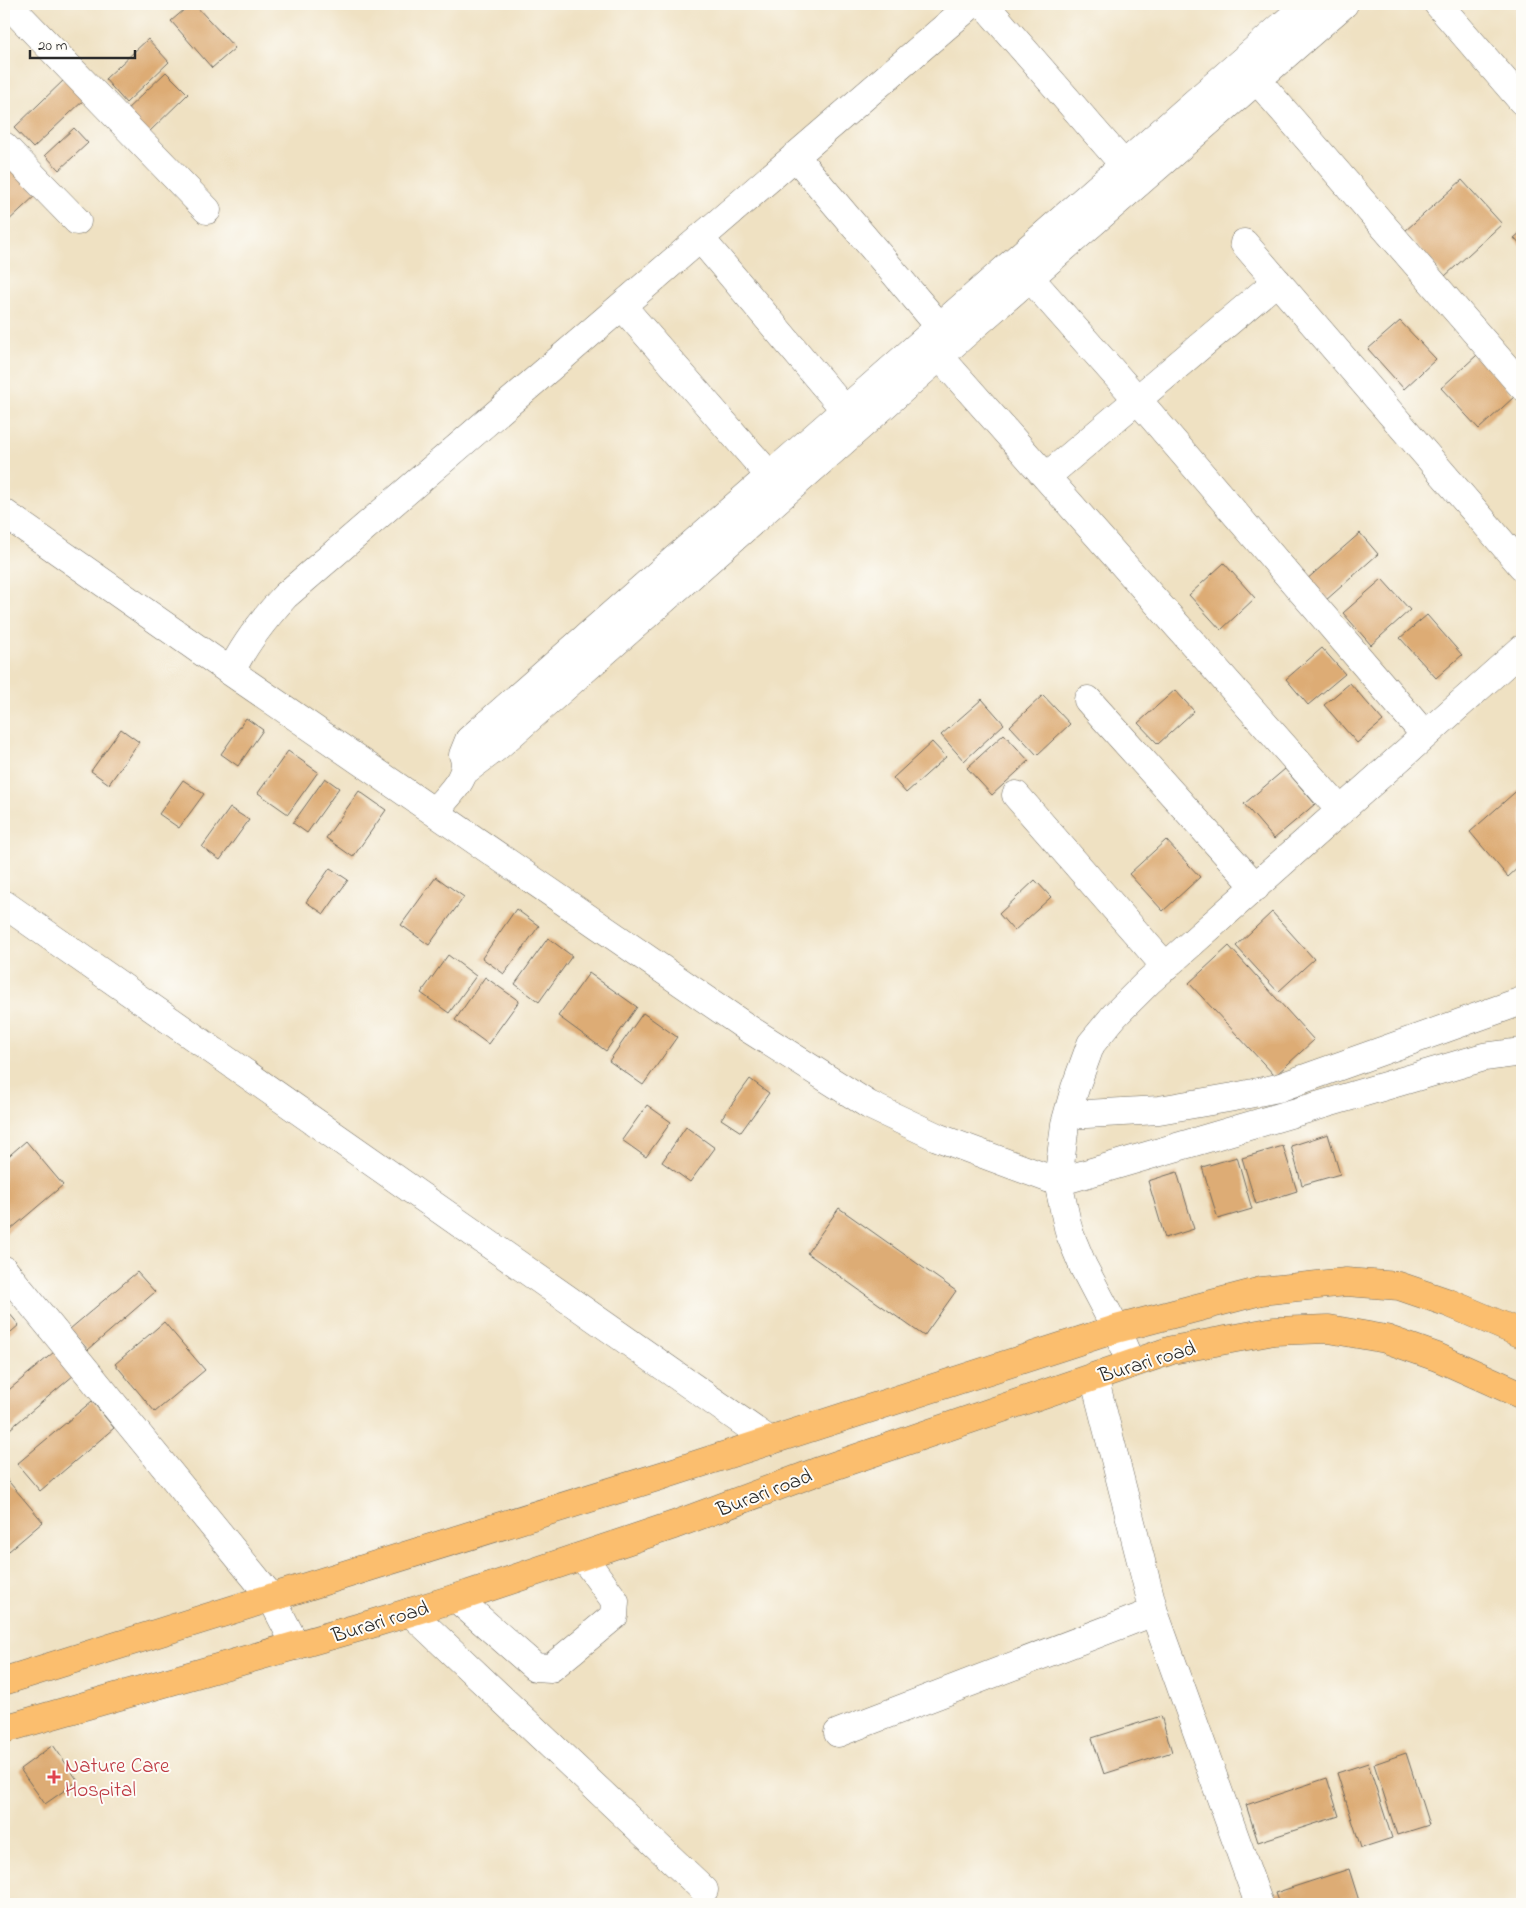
<svg xmlns="http://www.w3.org/2000/svg" width="1526" height="1908" viewBox="0 0 1526 1908" font-family="'Indie Flower',sans-serif">
<style>
.building{fill:#ddac75}
.lines{fill:none;stroke-linecap:round;stroke-linejoin:round}
.minor-casing{stroke:#706b60;stroke-width:29}
.major-casing{stroke:#706b60;stroke-width:29}
.minor{stroke:#fff;stroke-width:28}
.major{stroke:#fbbe6e;stroke-width:28}
.health-dot{fill:#e0444e;stroke:#fdfcf7;stroke-width:2}
.labels{text-anchor:middle;stroke-width:4;stroke-linejoin:round;paint-order:stroke}
.street-label{font-size:21px;fill:#2b2b2b;stroke:#fdfcf7}
.health-label{font-size:21px;fill:#be3a42;stroke:#fdfcf7;text-anchor:start}
</style>
<rect width="100%" height="100%" fill="#fdfcf7"/>
<filter id="ink" filterUnits="userSpaceOnUse"><feTurbulence type="fractalNoise" baseFrequency=".02" numOctaves="2"/><feDisplacementMap in="SourceGraphic" scale="10" xChannelSelector="R" yChannelSelector="G"/><feConvolveMatrix kernelMatrix="1 2 1 2 8 2 1 2 1" color-interpolation-filters="sRGB"/></filter>
<filter id="wash" filterUnits="userSpaceOnUse"><feTurbulence type="fractalNoise" baseFrequency=".0096" numOctaves="4" result="noise"/><feDisplacementMap in="SourceGraphic" scale="20" xChannelSelector="R" yChannelSelector="G"/><feGaussianBlur stdDeviation="1.12" result="paint"/><feColorMatrix in="noise" values="0 0 0 0 0 0 0 0 0 0 0 0 0 0 0 0 0 1.4 0 .05"/><feComposite in="paint" operator="in"/></filter>
<g filter="url(#wash)">
<rect width="100%" height="100%" fill="#efe1c2"/>
<g id="blocks">
<path class="building" d="M191,4H194L235,48L212,68L171,21Z
M148,39L169,62L126,103L105,79Z
M166,72L188,94L146,135L124,112Z
M66,78L85,99L33,148L14,128Z
M74,128L88,143L59,170L45,155Z
M4,157L38,193L4,225Z
M1462,180L1502,224L1445,276L1405,231Z
M1522,231V247L1514,238Z
M1400,321L1436,359L1404,389L1368,349Z
M1477,355L1514,397L1479,429L1441,388Z
M1360,533L1378,554L1325,601L1306,580Z
M1224,563L1255,598L1221,630L1189,595Z
M1382,579L1410,610L1371,645L1343,613Z
M1427,615L1462,655L1436,678L1400,638Z
M1322,648L1345,674L1308,705L1286,679Z
M1350,683L1383,721L1357,743L1324,705Z
M1175,690L1194,711L1158,744L1138,723Z
M1043,695L1070,724L1037,755L1010,726Z
M982,699L1004,724L964,761L941,735Z
M246,718L263,730L238,766L221,754Z
M121,729L139,742L109,784L91,771Z
M1004,734L1029,761L992,795L967,768Z
M932,742L946,757L906,793L893,778Z
M288,751L318,772L288,814L258,793Z
M1285,769L1315,804L1274,839L1244,804Z
M325,778L339,788L307,833L293,823Z
M183,780L204,794L179,828L159,814Z
M1522,786V864L1508,877L1470,832Z
M359,791L386,810L353,857L326,838Z
M230,808L249,820L220,860L202,847Z
M1166,840L1200,877L1163,911L1129,874Z
M330,868L348,880L324,914L306,902Z
M436,877L464,897L429,945L401,925Z
M1035,880L1051,897L1014,931L999,914Z
M516,909L539,926L504,974L482,958Z
M1272,912L1314,959L1278,992L1236,946Z
M548,938L572,956L539,1002L515,984Z
M1229,946L1314,1040L1275,1076L1189,983Z
M448,955L476,976L449,1013L421,993Z
M589,973L637,1007L606,1051L558,1016Z
M485,977L519,1001L488,1044L455,1020Z
M643,1013L677,1037L643,1085L609,1061Z
M750,1079L769,1093L741,1132L721,1119Z
M647,1105L671,1122L646,1157L622,1140Z
M686,1127L715,1148L690,1182L662,1162Z
M1328,1134L1340,1174L1302,1185L1291,1146Z
M26,1141L63,1185L4,1235V1160Z
M1283,1146L1297,1191L1256,1204L1242,1158Z
M1237,1157L1252,1209L1218,1219L1202,1167Z
M1177,1172L1194,1229L1165,1238L1148,1181Z
M839,1208L956,1291L924,1336L807,1253Z
M137,1272L155,1292L88,1350L70,1329Z
M4,1307L19,1325L4,1338Z
M164,1322L205,1370L155,1412L115,1364Z
M54,1352L74,1375L4,1434V1394Z
M92,1401L114,1428L40,1491L17,1464Z
M4,1476L43,1522L9,1551L4,1545Z
M1161,1716L1172,1752L1104,1774L1092,1738Z
M53,1745L78,1781L45,1804L20,1769Z
M1406,1753L1429,1825L1397,1835L1374,1764Z
M1368,1763L1392,1838L1361,1848L1337,1773Z
M1327,1778L1339,1816L1258,1842L1246,1805Z
M1349,1869L1360,1904H1279L1275,1893Z"/>
</g>
</g>
<g filter="url(#ink)">
<use href="#blocks" fill-opacity="0" stroke="#706b60" stroke-width="1"/>
<g class="lines">
<g class="minor-casing">
<path id="minor" d="M8,4L207,210
M984,4L1124,165
M1438,4L1522,101
M1257,80L1522,386
M4,146L77,221
M795,156L940,327
M700,238L845,410
M1244,243L1522,566
M1030,278L1137,399L1425,735
M622,306L770,476
M940,357L1341,811
M1046,477L1277,281
M4,513L231,672L749,1029L869,1105L937,1137L1058,1182L1484,1057L1522,1052
M231,672C244,644 264,619 285,596L972,4
M1088,700L1256,887
M465,771L497,747L972,328L1344,4
M1016,795L1166,967
M434,812C446,797 472,776 463,755L469,740L1307,4
M4,904L770,1441
M1068,1115L1159,1110L1234,1097L1278,1088L1522,1001
M4,1270L271,1597L296,1646
M1131,1364L1116,1329L1083,1266L1069,1232L1058,1182L1065,1124L1075,1088L1091,1044L1115,1015L1148,982L1522,649
M1094,1377L1154,1612L1259,1904
M456,1598L535,1667L551,1668L614,1616L615,1601L583,1557
M410,1612L704,1890
M838,1733L1154,1612"/>
</g>
<g class="major-casing">
<path id="major" d="M4,1681L664,1475L1116,1329L1261,1291L1346,1282L1399,1286L1449,1303L1522,1334
M4,1729L371,1624L469,1594L674,1525L816,1472L1172,1350L1274,1331L1329,1329L1386,1339L1437,1357L1522,1395"/>
</g>
<use href="#minor" class="minor"/>
<use href="#major" class="major"/>
</g>
</g>
<path class="health-dot" d="M51.5 1769.5h5v5h5v5h-5v5h-5v-5h-5v-5h5z"/>
<g class="labels">
<g class="street-label">
<text transform="translate(1147 1361) rotate(-17)" y="7">Burari road</text>
<text transform="translate(764 1492) rotate(-21)" y="7">Burari road</text>
<text transform="translate(380 1621) rotate(-17)" y="7">Burari road</text>
</g>
<g class="health-label">
<text x="65" y="1772">Nature Care<tspan x="65" dy="24">Hospital</tspan></text>
</g>
</g>
<rect width="1526" height="1908" fill="none" stroke="#fdfcf7" stroke-width="20"/>
<path d="M30 50v8h105v-8" fill="none" stroke="#2b2b2b" stroke-width="2.5"/>
<text x="38" y="50" font-size="15" fill="#2b2b2b" stroke="#fdfcf7" stroke-width="4" paint-order="stroke">20 m</text>
</svg>
